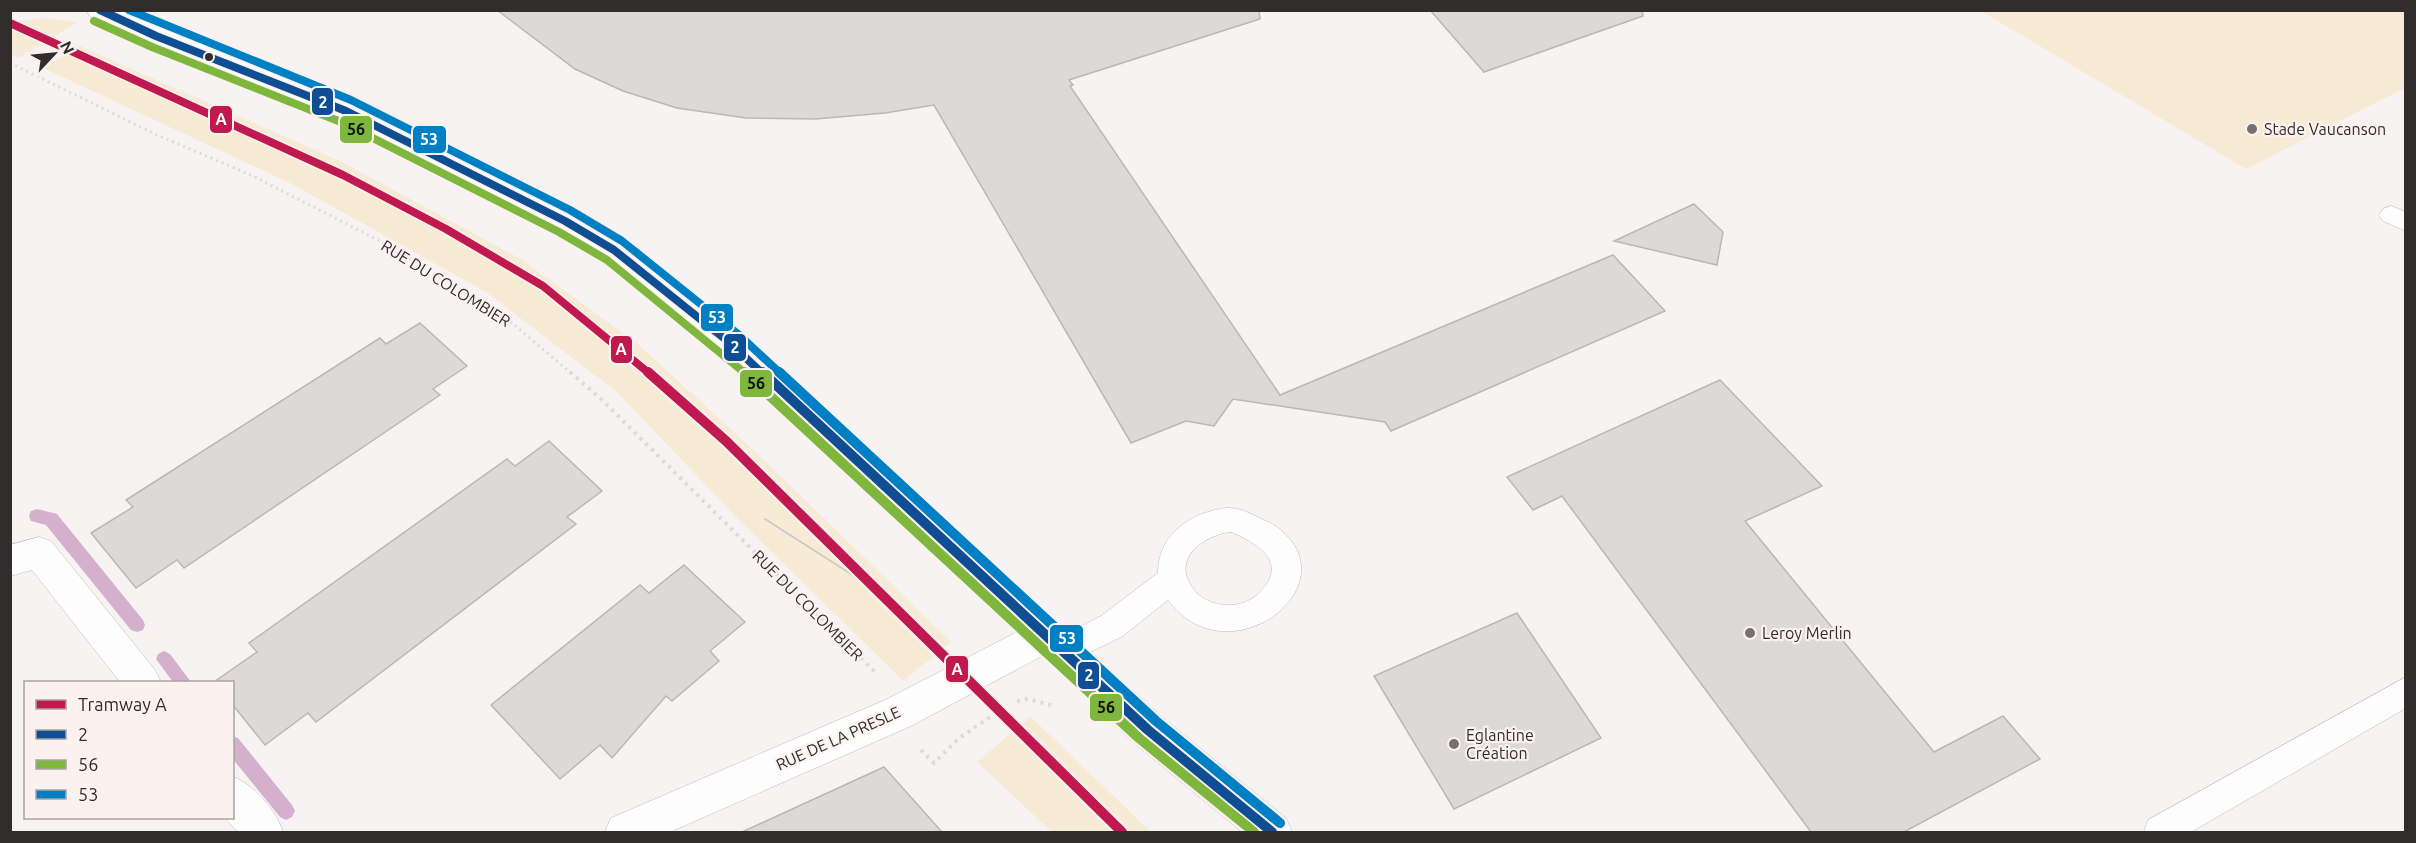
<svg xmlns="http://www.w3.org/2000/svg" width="2416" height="843" viewBox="0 0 2416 843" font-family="Ubuntu,sans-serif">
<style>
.green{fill:#f7ebd5}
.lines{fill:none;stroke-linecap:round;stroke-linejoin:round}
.stream{fill:#d5b0cc;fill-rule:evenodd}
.building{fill:#dcd9d8;stroke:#bab7b6;stroke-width:1.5}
.service-casing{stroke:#bfbbbb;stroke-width:1}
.minor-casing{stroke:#bfbbbb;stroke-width:1}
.path-far1{stroke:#dddbdb;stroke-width:3;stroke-dasharray:2 4;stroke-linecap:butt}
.path{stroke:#dddbdb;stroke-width:4;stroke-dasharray:3 5;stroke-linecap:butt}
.service{fill:#fefdfd;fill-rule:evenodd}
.minor{fill:#fefdfd;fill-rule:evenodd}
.tram{stroke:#cac9c9;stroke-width:1.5}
.bus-1-far1-casing{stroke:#fbf2f0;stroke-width:11}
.bus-1-casing{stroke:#fbf2f0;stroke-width:14}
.bus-2-far1-casing{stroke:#fbf2f0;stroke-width:11}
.bus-2-casing{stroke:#fbf2f0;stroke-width:14}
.bus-3-far1-casing{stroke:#fbf2f0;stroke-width:11}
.bus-3-casing{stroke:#fbf2f0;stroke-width:14}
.bus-1-far1{stroke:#104e94;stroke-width:8}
.bus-1{stroke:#104e94;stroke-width:10}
.bus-2-far1{stroke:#7fb63e;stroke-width:8}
.bus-2{stroke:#7fb63e;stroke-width:10}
.bus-3-far1{stroke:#0080c4;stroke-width:8}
.bus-3{stroke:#0080c4;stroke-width:10}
.tram-1-far1-casing{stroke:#fbf2f0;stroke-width:11}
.tram-1-casing{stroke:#fbf2f0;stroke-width:14}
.tram-1-far1{stroke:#bf1950;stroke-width:8}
.tram-1{stroke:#bf1950;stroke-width:10}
.bus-dot{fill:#312d2d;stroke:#fbf2f0;stroke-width:2}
.poi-dot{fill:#777272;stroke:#fbf2f0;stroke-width:2}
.labels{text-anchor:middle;stroke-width:4.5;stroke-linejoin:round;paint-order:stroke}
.poi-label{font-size:16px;fill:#312d2d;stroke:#fbf2f0;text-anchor:start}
.street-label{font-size:16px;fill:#312d2d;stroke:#fbf2f0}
.line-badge{stroke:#fbf2f0;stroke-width:2}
.badge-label{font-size:16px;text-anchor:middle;font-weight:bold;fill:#fff}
.pale-badge-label{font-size:16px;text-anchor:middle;font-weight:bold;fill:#111}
</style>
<rect width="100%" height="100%" fill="#f8f3f3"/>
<path class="green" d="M1981,11H2405V88L2246,169Z
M43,18L78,22L19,58L11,54V22Z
M80,46L342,162L521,259L639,345L763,459L951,642L903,681L739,520L617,392L486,292L290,183L43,68Z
M1031,716V717L1151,832H1052L977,762Z"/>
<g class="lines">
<path class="stream" d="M37,509L57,514L143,620L145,625L143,630L137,632L131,630L46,525L31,521L29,516L31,511Z
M164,651L170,654L191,682H173L156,659L158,654Z
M232,736L238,738L292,805L295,811L292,817L286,820L280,817L232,758Z"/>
</g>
<path class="building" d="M497,10H1259L1260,19L1069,80L1073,85L1070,86L1280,395L1613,255L1665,311L1391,431L1385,422L1233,399L1214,426L1186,421L1131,443L934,105L885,113L815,119L746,118L677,108L623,91L575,69Z
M1430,10H1642L1643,16L1484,72Z
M1694,204L1723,232L1717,265L1614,241Z
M420,323L467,366L433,389L440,395L184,568L177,560L136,588L91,533L133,507L126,500L380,338L386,344Z
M1720,380L1822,486L1745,521L1934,752L2003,716L2040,759L1904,832H1811L1562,496L1533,510L1507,477Z
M549,441L602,491L567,517L576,524L316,722L308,713L265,745L232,704V682H214L257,652L249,643L507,459L515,466Z
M684,565L745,622L710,651L719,661L672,701L666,696L612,758L600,745L560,779L491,705L640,585L649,593Z
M1517,613L1601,738L1454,809L1374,676Z
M884,767L942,832H742Z"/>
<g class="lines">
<g class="service-casing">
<path id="service" d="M2391,206L2406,212V231L2383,221L2379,215L2383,209Z
M1227,508C1240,507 1255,516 1266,521C1276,525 1281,530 1288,537C1340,595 1225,677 1168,600L1123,636L1064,665L1053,661L1049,651L1053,641L1101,616L1158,573C1158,534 1191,512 1227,508ZM1231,532C1260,544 1290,564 1258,594C1239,612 1203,608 1190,584C1173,555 1208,534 1231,532Z
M2406,677V708L2191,832H2144L2148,820Z"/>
</g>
<g class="minor-casing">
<path id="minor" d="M86,10H122L356,104L575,213L625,242L741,334L1162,717L1286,818L1292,832H1242L1134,743L1042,656L911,726L670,832H605L611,818L885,700L1017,632L719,352L603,258L555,229L336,118L147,42L90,16Z
M39,537L51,541L155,670L161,682H120L32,570L10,576V545Z
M232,776C254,785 276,810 283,832H238L225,818H232Z"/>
</g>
<path class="path-far1" d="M10,63L157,135L253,176L378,240L505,317L572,374"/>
<path class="path" d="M570,372L600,398L878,675
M1017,701L1028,699L1054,706
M921,750L934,763L958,739L993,715"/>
<use href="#service" class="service"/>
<use href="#minor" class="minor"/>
<path class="tram" d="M765,519L876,590"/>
<g class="bus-1-far1-casing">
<path id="bus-1-far1" d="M100,10L156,36L346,111L565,221L614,250L730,343L763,374"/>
</g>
<g class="bus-1-casing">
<path id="bus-1" d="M762,372L1148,730L1272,832"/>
</g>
<g class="bus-2-far1-casing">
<path id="bus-2-far1" d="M94,21L152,47L341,122L559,232L607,260L746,374"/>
</g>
<g class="bus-2-casing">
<path id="bus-2" d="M744,372L1140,739L1254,832"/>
</g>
<g class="bus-3-far1-casing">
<path id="bus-3-far1" d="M129,10L351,100L570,210L622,241L738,334L781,374"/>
</g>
<g class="bus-3-casing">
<path id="bus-3" d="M779,372L1156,721L1280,823"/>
</g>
<use href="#bus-1-far1" class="bus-1-far1"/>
<use href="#bus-1" class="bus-1"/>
<use href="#bus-2-far1" class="bus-2-far1"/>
<use href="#bus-2" class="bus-2"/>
<use href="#bus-3-far1" class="bus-3-far1"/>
<use href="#bus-3" class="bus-3"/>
<g class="tram-1-far1-casing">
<path id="tram-1-far1" d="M10,23L343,175L446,229L543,286L650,374"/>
</g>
<g class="tram-1-casing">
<path id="tram-1" d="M648,372L726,441L1122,832"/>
</g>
<use href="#tram-1-far1" class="tram-1-far1"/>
<use href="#tram-1" class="tram-1"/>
</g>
<circle class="bus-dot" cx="209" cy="57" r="5"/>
<g class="poi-dot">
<circle cx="2252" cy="129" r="6"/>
<circle cx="1750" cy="633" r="6"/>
<circle cx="1454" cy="744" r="6"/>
</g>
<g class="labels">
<g class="poi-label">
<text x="2264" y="135">Stade Vaucanson</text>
<text x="1762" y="639">Leroy Merlin</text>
<text x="1466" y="741">Eglantine<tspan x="1466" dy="18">Création</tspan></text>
</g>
<g class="street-label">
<text transform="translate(446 283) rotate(32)" y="6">RUE DU COLOMBIER</text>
<text transform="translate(808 605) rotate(45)" y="6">RUE DU COLOMBIER</text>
<text transform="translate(838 738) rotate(-24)" y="6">RUE DE LA PRESLE</text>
</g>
</g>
<g class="line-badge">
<rect x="311" y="87" width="23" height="29" rx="6" fill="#104e94"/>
<rect x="209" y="105" width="24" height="29" rx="6" fill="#bf1950"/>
<rect x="339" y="115" width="34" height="29" rx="6" fill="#7fb63e"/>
<rect x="412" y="125" width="35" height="29" rx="6" fill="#0080c4"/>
<rect x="700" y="303" width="34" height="29" rx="6" fill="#0080c4"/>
<rect x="723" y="333" width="24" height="29" rx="6" fill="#104e94"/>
<rect x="610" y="335" width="23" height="29" rx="6" fill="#bf1950"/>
<rect x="739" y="369" width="34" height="29" rx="6" fill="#7fb63e"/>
<rect x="1049" y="624" width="35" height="29" rx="6" fill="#0080c4"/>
<rect x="945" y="655" width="24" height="28" rx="6" fill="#bf1950"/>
<rect x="1077" y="661" width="23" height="29" rx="6" fill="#104e94"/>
<rect x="1089" y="693" width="34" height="29" rx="6" fill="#7fb63e"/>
</g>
<g class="badge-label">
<text x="323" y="108">2</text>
<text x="221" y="125">A</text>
<text x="429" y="145">53</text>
<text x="717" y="323">53</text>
<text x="735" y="353">2</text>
<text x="621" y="355">A</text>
<text x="1067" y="644">53</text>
<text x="957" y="675">A</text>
<text x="1089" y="681">2</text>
</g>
<g class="pale-badge-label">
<text x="356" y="135">56</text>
<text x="756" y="389">56</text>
<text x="1106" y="713">56</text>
</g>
<rect width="2416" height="843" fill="none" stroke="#312d2d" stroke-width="24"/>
<rect x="24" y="681" width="210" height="138" fill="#fbf2f0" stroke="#aaa3a2" stroke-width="1.5"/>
<rect x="36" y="700" width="30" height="9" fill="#bf1950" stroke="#aaa3a2" stroke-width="1.5"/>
<text x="78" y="711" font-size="18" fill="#312d2d">Tramway A</text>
<rect x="36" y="730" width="30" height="9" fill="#104e94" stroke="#aaa3a2" stroke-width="1.5"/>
<text x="78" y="741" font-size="18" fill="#312d2d">2</text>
<rect x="36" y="760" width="30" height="9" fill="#7fb63e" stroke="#aaa3a2" stroke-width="1.5"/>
<text x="78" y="771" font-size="18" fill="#312d2d">56</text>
<rect x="36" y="790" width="30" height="9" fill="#0080c4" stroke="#aaa3a2" stroke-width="1.5"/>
<text x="78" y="801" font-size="18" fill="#312d2d">53</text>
<g transform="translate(54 54) rotate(64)" stroke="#fbf2f0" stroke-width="4.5" paint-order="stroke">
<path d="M0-4.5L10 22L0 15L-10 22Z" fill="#312d2d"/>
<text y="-9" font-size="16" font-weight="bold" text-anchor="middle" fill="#312d2d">N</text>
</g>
</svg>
